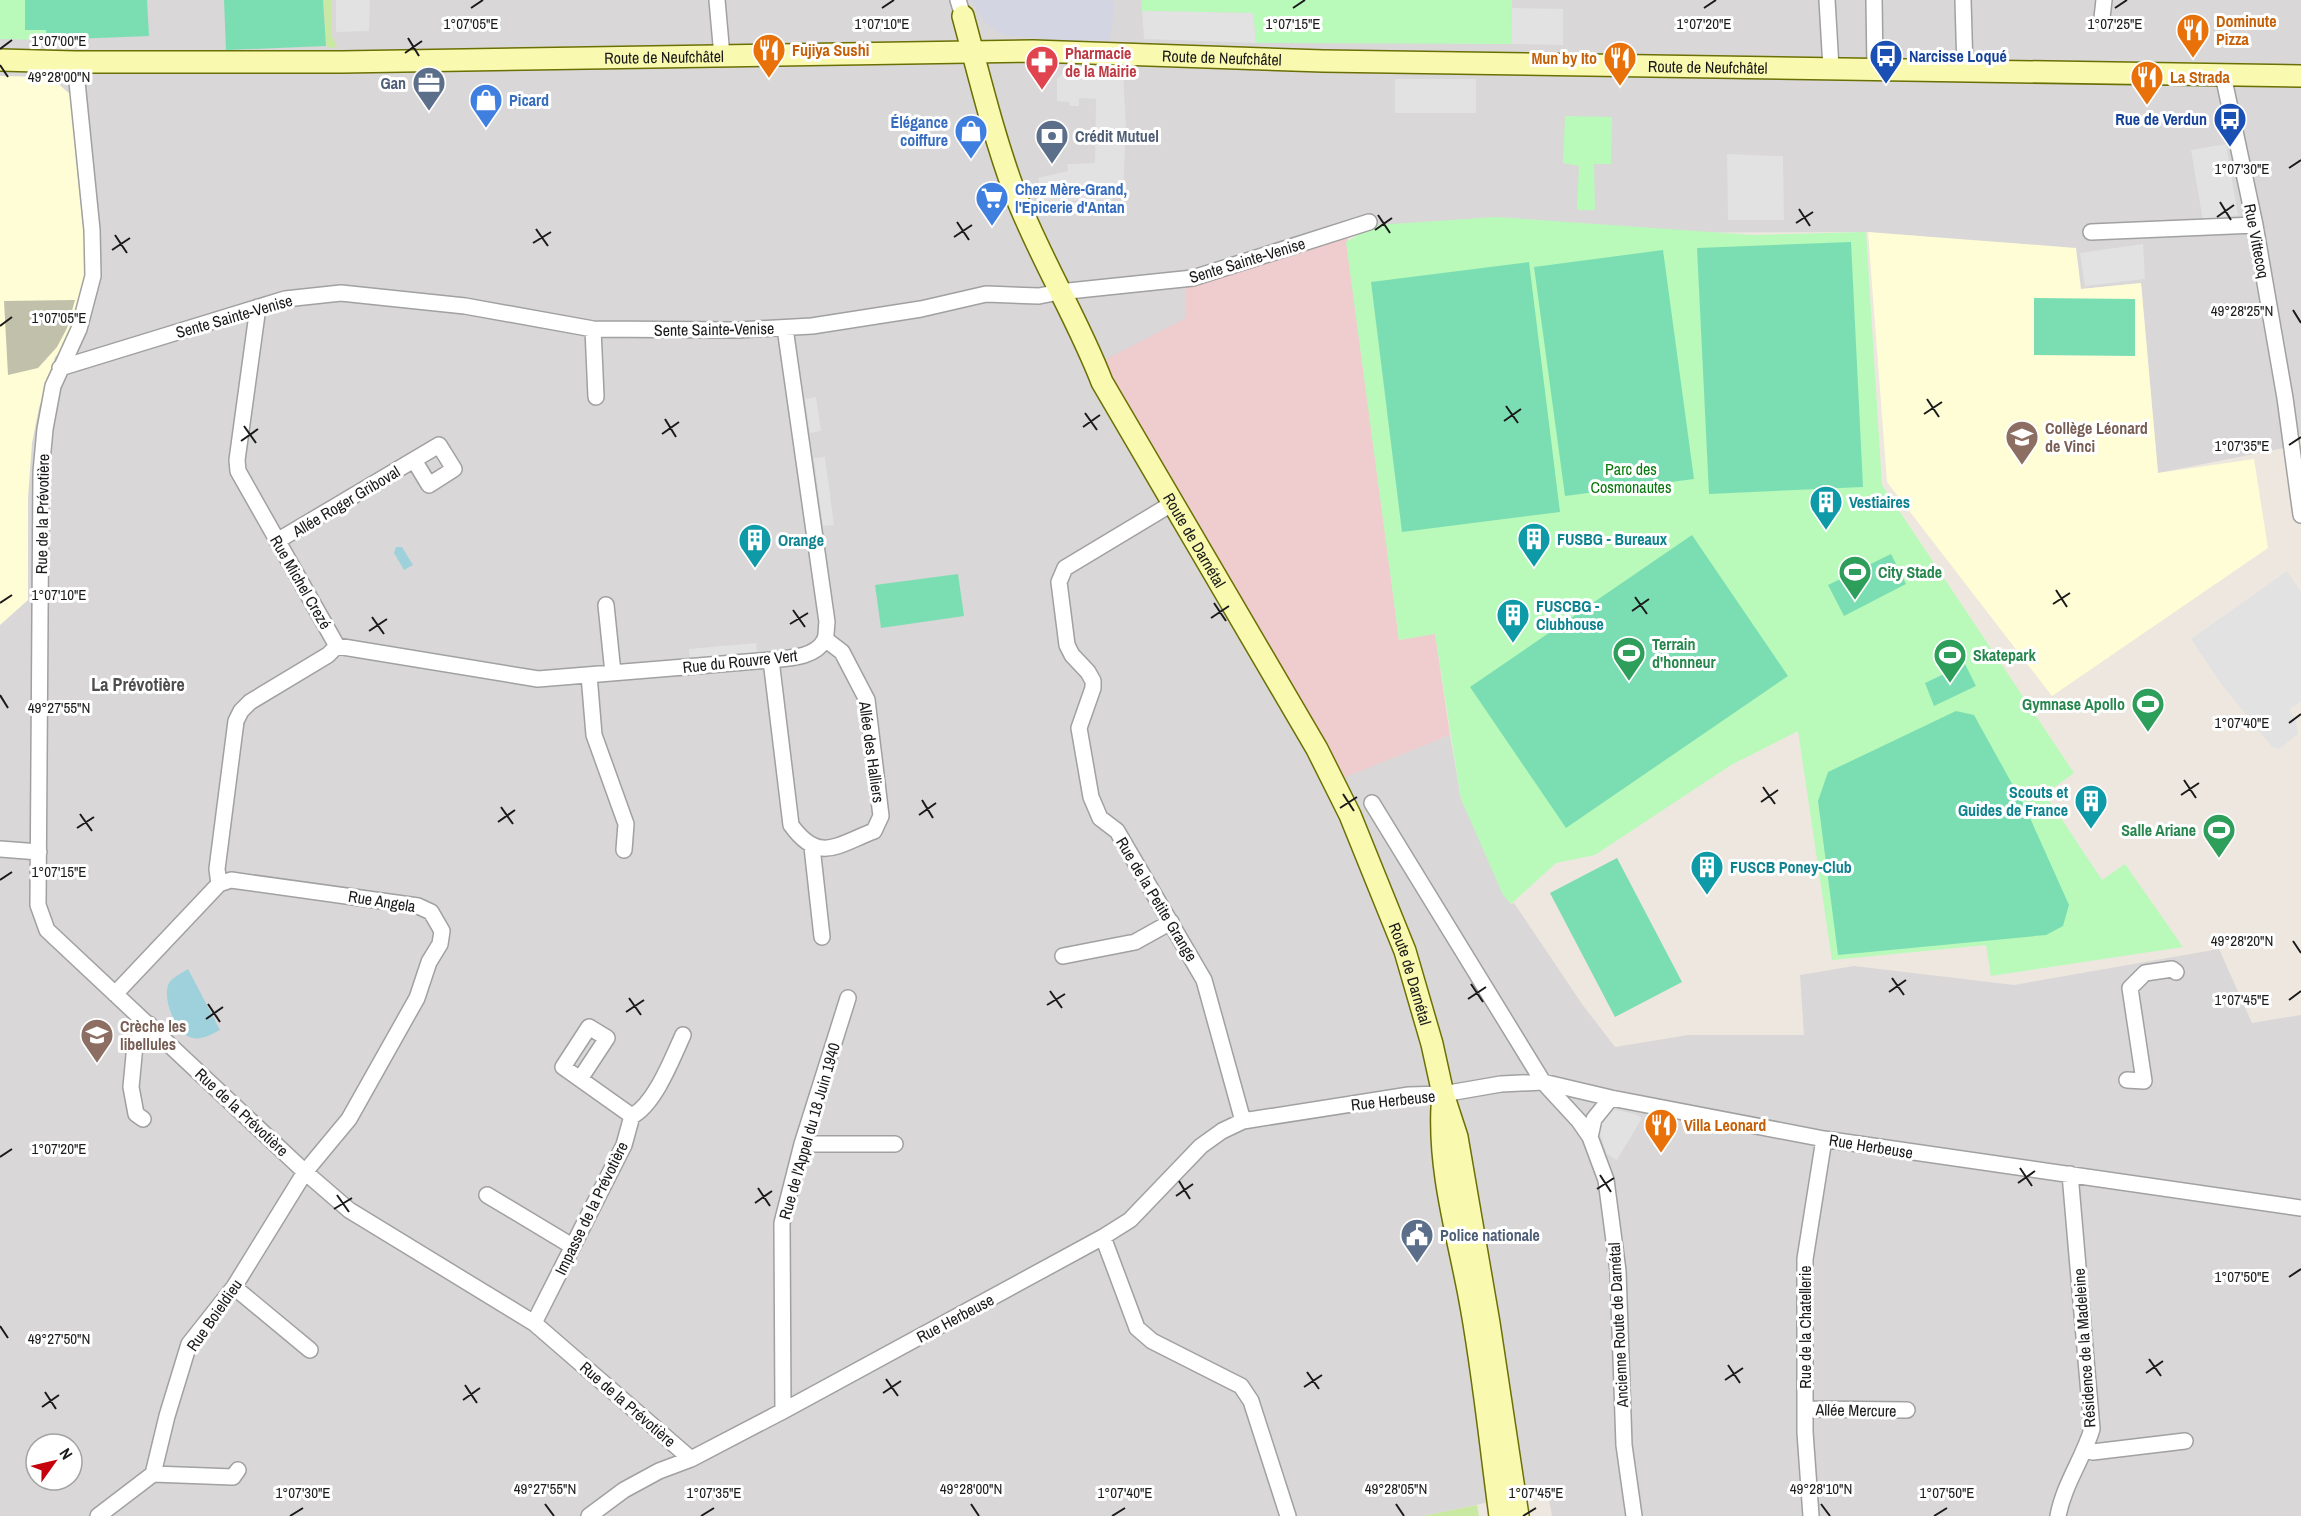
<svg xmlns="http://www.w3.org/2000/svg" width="2301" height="1516" viewBox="0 0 2301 1516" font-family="'Archivo Narrow',sans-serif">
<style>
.residential{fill:#d9d7d7;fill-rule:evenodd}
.commercial{fill:#efcdce}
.education{fill:#fffdd6}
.construction{fill:#c1c0ab}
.grass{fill:#c9e9a3}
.park{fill:#b9fabb}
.pitch{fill:#7bdeb2}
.parking{fill:#e2e2e2}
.plaza{fill:#d4d5e2}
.water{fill:#9ed1dc}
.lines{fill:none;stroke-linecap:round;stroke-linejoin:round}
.street-casing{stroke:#a1a1a1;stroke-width:18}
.secondary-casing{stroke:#6a7003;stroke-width:24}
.street{stroke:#fff;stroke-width:15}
.secondary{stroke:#faf9b0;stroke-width:21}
.ticks{fill:none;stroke:#1a1a1a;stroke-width:2}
.labels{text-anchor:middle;stroke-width:6;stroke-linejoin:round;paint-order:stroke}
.food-label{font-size:16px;font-weight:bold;fill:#c56008;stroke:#fff;text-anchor:start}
.health-label{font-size:16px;font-weight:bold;fill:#be3a42;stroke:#fff;text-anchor:start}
.transit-label{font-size:16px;font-weight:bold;fill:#164399;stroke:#fff;text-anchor:start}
.street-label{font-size:16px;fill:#1a1a1a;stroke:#fff}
.service-label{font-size:16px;font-weight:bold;fill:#4e5e75;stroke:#fff;text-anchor:start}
.shop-label{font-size:16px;font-weight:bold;fill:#366cbe;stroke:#fff;text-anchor:start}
.education-label{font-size:16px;font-weight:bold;fill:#785e54;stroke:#fff;text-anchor:start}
.park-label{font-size:16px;fill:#09780c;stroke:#fff}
.culture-label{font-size:16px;font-weight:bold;fill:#0d838f;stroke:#fff;text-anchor:start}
.leisure-label{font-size:16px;font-weight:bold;fill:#27864d;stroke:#fff;text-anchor:start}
.neighbourhood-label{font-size:18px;font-weight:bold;fill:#4d4d4d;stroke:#fff}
.ticks-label{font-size:15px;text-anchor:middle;fill:#1a1a1a;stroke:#fff;stroke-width:6;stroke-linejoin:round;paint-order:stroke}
</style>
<rect width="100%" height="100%" fill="#ede7df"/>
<path class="residential" d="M0,0H2301V434L2282,437L2284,448L2158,473L2141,283L2081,289L1869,232L1347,234L1186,284L1338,779L1450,735L1461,799L1511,904L1514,903L1582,1004L1615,1047L1688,1035H1804L1800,975L1854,966L2014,985L2219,949L2252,1023L2301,1015V1516H1552L1547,1490L1423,1516H0ZM36,1444H72V1480H36Z"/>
<path class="commercial" d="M1347,234L1399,640L1435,633L1450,735L1338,780L1093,366L1186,318V284Z"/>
<path class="education" d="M0,76L50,77L70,94L84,238L85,275L70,332L62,350L55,357L39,408L32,443L28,498V600L0,625Z
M1868,232L2076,248L2081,289L2141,283L2158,473L2254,459L2268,548L2052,696L1887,482Z"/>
<path class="construction" d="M75,300L67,328L57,347L38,368L8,375L4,301Z"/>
<path class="grass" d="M324,0H331V34L337,47L329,48L325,44Z
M1477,1505L1479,1516H1423Z"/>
<path class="park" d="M0,0H45L47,40L0,39Z
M1141,0H1512L1511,44L1256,43L1253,13L1142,11Z
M1565,116L1612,117L1611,164H1594L1595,210H1577L1579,166L1563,163Z
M1496,217L1754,235L1866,232L1882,485L2074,773L2045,794L2102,880L2125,864L2183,947L1991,976L1986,945L1832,960L1798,731L1731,765L1595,855L1556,863L1511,904L1503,895L1461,799L1435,634L1399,640L1346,242L1376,225Z"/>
<path class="pitch" d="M25,0H147L149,36L47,40L46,30H25Z
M224,0H323L326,46L226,50Z
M1851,242L1863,487L1709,494L1697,248Z
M1663,250L1694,479L1565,496L1534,267Z
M1529,262L1560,512L1402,532L1371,282Z
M2034,298L2135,299V356L2034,355Z
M1692,535L1788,676L1566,828L1470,687Z
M1891,554L1906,584L1844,616L1828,585Z
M958,574L964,616L881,628L875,585Z
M1965,664L1976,686L1934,706L1925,683Z
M1956,711L1974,715L2026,809L2069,905L2063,926L2046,935L1838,955L1818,801L1828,772Z
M1617,858L1682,982L1615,1017L1550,893Z"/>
<path class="parking" d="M336,0H370L369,31L336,32Z
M1512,8L1563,9V45L1511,44Z
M1142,11L1253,13L1256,43L1144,39Z
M1064,71L1123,72L1126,128L1123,191H1113L1112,200L1044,201L1038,178L1068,171L1067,164L1095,163L1096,99L1079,98V106H1070L1069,102L1057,101V79Z
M1395,79H1476V113H1395Z
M2226,144L2238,215L2203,221L2191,150Z
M1727,154L1783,156L1784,220H1728Z
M2143,244L2145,279L2085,286L2080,253Z
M816,397L821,431L810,433L805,399Z
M825,457L834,525L823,526L814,458Z
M2287,571L2301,592V701L2289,710L2296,721L2298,734L2279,749L2272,747L2222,685L2191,639Z
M756,643L757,653L690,659L689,649Z
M1608,1108L1635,1114L1642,1118L1617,1160L1607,1154L1597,1125Z"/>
<path class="plaza" d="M971,0H1112L1115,5L1109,44L1005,36L985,23Z"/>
<path class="water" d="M396,547H402L413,565L404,570L394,553Z
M188,969L220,1030C212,1034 202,1040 193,1038C177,1036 161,998 169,983C173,977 182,973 188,969Z"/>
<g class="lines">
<g class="street-casing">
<path id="street" d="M717,0L722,56
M958,0L963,16
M1827,0L1831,68
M1874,0L1875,68
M1963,0L1965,70
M2102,18L2104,0
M75,62L92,230L93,276L79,329L53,386L45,429L41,472L38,905L47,930L305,1172L349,1210L534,1323L691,1459
M2223,75L2255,225L2285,398L2301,515
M2091,232L2255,225
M593,329L596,397
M60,368L285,299L341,293L465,306L593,329L738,330L812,326L921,309L986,294L1039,296L1059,292L1193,278L1369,222
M1173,503L1065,568L1059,582L1067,645L1072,655L1088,672L1093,681V688L1079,728L1091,797L1100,818L1117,831L1204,980L1243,1121
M277,541L439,445L454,469L429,485L414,460
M606,605L613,673
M337,646L538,679L771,660C788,658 814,658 824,641C827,636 826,628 827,622L785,328
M771,660L791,825C819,864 837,845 874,831L881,816L867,700L842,652L825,639
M589,675L594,735L626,824L624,850
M1372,803L1543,1082L1579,1121L1590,1137L1606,1180L1618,1271L1624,1445L1634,1516
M812,847L822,937
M0,849L39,852
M219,884L217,869L236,721L241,711L250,702L328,655L337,646L238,471L237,460L258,307
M1063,956L1135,942L1171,922
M2127,1080L2144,1081L2130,988L2145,973L2172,969L2176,972
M632,1116C655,1104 672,1059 683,1035
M143,1119L136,1114L131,1087L135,1045L149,1024
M1590,1137L1594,1119L1611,1098
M802,1144H895
M487,1195L572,1246
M1103,1237L1137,1328L1152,1341L1241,1386L1251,1401L1288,1516
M234,1287L310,1350
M534,1323L624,1145L632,1116L563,1067L589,1027L607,1038L580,1079
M1805,1409L1907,1410
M783,1411L782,1223L802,1144L848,998
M2086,1449L2093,1452L2185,1441
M153,1474L233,1477L238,1470
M98,1516L153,1474L167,1416L189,1344L234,1287L305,1172L349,1119L417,998L429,962L440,944L442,931L431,912L418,906L231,880L219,884L115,994
M589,1516L624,1490L659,1471L691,1459L783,1411L1103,1237L1130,1220L1201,1146L1222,1131L1243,1121L1409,1095L1443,1094L1501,1084L1543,1082L1611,1098L1824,1139L2301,1208
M1811,1516L1805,1432V1259L1824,1139
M2058,1516C2064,1484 2083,1459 2092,1429L2070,1174"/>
</g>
<g class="secondary-casing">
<g id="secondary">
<path id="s1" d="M963,16C979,75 993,134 1014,191C1039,257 1077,317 1102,382L1317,749L1350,815L1405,951L1432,1044L1443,1094L1457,1137L1489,1323L1518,1516"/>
<path id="s2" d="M0,60L75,62H342L1033,51L1323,61L2301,76"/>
<path d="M1442,1107C1439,1172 1457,1232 1469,1295C1483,1368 1490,1443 1500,1516"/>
</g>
</g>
<use href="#street" class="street"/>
<use href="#secondary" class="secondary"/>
</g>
<path class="ticks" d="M471,8L483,0M882,8L894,0M1293,8L1305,0M1704,8L1716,0M2115,8L2127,0M408,38L419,56M0,49L12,40M405,53L422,41M0,65L8,77M2289,168L2301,160M2220,202L2231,220M1799,209L1810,226M1378,215L1390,233M2217,217L2234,205M957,222L969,240M1796,223L1813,212M536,229L548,246M1375,230L1392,218M115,235L127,253M954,237L972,225M533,243L551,232M112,250L130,238M2293,310L2301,323M0,326L12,317M1927,399L1939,417M1506,406L1518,423M1085,413L1097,430M1924,414L1942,402M665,419L676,437M1504,421L1521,409M244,426L256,443M1083,427L1100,415M662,434L679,422M241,441L258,429M2289,445L2301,437M2056,590L2067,607M1635,597L1647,614M0,603L12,595M1214,603L1226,621M2053,604L2070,593M793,610L805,627M1632,611L1649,599M372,617L384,634M1211,618L1229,606M790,624L808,613M369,631L387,619M0,695L8,708M2289,723L2301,714M2184,780L2196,798M1763,787L1775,804M1343,794L1354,811M2181,795L2199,783M922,800L933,818M1761,802L1778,790M501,807L513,824M1340,808L1357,797M80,814L92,831M919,815L936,803M498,822L515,810M77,828L94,817M0,880L12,872M2293,941L2301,953M1892,978L1904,995M1471,984L1483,1002M1050,991L1062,1008M1889,992L1906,980M629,998L641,1015M1468,999L1486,987M2289,1000L2301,991M208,1004L220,1022M1047,1005L1065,994M626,1012L644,1000M206,1019L223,1007M0,1157L12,1149M2020,1168L2032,1186M1600,1175L1611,1192M1179,1181L1190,1199M2018,1183L2035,1171M758,1188L770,1206M1597,1189L1614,1178M337,1195L349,1212M1176,1196L1193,1184M755,1203L772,1191M334,1209L352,1198M2289,1277L2301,1269M0,1326L8,1338M2149,1359L2161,1376M1728,1365L1740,1383M1307,1372L1319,1389M2146,1373L2163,1361M886,1379L898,1396M1725,1380L1743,1368M465,1385L477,1403M1304,1387L1322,1375M45,1392L56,1409M883,1393L901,1381M463,1400L480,1388M42,1407L59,1395M545,1504L554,1516M971,1504L979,1516M1396,1504L1404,1516M1821,1504L1830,1516M290,1516L303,1508M701,1516L714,1508M1112,1516L1125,1508M1523,1516L1536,1508M1934,1516L1947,1508"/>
<defs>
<g id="restaurant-pin" transform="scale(1.725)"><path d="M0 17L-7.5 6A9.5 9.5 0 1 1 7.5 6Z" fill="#e8710a" stroke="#fff"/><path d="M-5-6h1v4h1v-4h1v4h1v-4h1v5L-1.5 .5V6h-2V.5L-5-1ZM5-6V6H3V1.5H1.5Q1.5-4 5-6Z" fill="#fff"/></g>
<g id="bus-pin" transform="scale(1.725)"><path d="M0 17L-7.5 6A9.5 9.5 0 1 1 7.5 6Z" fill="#1a4fb4" stroke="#fff"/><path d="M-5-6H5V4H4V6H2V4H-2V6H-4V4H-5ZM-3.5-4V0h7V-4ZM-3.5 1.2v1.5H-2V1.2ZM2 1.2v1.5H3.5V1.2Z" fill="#fff"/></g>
<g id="pharmacy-pin" transform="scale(1.725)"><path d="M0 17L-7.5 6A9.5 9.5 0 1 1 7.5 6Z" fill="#e0444e" stroke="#fff"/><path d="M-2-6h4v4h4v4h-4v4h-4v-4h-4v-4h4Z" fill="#fff"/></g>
<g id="office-pin" transform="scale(1.725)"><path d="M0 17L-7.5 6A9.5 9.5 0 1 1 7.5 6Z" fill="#5c6f8a" stroke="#fff"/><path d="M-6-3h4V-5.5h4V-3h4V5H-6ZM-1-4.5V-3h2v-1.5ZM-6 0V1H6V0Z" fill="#fff"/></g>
<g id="shop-pin" transform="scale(1.725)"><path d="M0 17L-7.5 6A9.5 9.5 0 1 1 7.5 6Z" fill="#3f7fe0" stroke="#fff"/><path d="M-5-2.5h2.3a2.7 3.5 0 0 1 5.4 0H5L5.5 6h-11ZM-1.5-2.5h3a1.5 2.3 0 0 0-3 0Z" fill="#fff"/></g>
<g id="bank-pin" transform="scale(1.725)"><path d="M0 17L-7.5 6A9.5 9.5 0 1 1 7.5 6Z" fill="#5c6f8a" stroke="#fff"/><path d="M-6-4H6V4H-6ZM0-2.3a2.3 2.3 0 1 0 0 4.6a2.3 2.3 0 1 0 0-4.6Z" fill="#fff"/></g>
<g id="supermarket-pin" transform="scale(1.725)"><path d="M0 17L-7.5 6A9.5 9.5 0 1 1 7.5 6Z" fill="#3f7fe0" stroke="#fff"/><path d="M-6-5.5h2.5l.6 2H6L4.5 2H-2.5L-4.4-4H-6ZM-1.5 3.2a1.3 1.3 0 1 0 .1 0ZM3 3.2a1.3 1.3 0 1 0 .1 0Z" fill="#fff"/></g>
<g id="school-pin" transform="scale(1.725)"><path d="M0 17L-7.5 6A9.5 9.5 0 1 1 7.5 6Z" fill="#8d6e63" stroke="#fff"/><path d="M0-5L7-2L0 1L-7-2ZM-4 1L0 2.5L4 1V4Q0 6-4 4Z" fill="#fff"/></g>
<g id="building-pin" transform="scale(1.725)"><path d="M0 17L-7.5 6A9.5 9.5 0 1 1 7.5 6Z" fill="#0f9aa8" stroke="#fff"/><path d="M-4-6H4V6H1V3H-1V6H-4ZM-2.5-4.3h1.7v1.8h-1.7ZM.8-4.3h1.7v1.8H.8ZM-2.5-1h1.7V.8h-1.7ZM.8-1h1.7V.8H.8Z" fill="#fff"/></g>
<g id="stadium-pin" transform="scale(1.725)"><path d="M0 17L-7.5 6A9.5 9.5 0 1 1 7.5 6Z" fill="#2e9e5b" stroke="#fff"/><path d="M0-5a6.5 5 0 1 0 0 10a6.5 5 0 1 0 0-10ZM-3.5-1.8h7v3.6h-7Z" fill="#fff"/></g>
<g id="civic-pin" transform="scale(1.725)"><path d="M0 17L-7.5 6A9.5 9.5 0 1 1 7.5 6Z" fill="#5c6f8a" stroke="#fff"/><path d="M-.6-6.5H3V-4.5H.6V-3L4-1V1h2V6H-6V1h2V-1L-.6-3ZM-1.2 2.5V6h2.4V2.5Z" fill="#fff"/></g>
</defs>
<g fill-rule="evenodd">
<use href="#restaurant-pin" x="2193" y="30"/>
<use href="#restaurant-pin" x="769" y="50"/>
<use href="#bus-pin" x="1886" y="56"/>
<use href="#restaurant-pin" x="1620" y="58"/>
<use href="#pharmacy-pin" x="1042" y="62"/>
<use href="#restaurant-pin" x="2147" y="77"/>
<use href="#office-pin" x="429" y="83"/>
<use href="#shop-pin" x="486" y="100"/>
<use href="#bus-pin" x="2230" y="119"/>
<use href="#shop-pin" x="971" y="131"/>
<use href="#bank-pin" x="1052" y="136"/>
<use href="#supermarket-pin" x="992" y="198"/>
<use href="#school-pin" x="2022" y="437"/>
<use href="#building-pin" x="1826" y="502"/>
<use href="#building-pin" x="1534" y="539"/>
<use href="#building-pin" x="755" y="540"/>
<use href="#stadium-pin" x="1855" y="572"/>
<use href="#building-pin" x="1513" y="615"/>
<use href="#stadium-pin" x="1629" y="653"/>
<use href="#stadium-pin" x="1950" y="655"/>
<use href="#stadium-pin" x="2148" y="704"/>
<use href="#building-pin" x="2091" y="801"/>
<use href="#stadium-pin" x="2219" y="830"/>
<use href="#building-pin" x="1707" y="867"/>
<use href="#school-pin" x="97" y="1035"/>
<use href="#restaurant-pin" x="1661" y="1125"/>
<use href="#civic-pin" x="1417" y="1235"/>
</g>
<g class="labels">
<g class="food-label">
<text x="2216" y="27">Dominute<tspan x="2216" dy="18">Pizza</tspan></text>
<text x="792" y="56">Fujiya Sushi</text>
<text x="1597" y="64" text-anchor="end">Mun by Ito</text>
<text x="2170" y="83">La Strada</text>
<text x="1684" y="1131">Villa Leonard</text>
</g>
<g class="health-label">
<text x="1065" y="59">Pharmacie<tspan x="1065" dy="18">de la Mairie</tspan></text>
</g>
<g class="transit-label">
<text x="1909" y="62">Narcisse Loqué</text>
<text x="2207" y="125" text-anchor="end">Rue de Verdun</text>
</g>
<g class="street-label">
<text dy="6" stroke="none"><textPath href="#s2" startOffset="664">Route de Neufchâtel</textPath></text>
<text dy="6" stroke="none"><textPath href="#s2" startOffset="1222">Route de Neufchâtel</textPath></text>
<text dy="6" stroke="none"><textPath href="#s2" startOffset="1708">Route de Neufchâtel</textPath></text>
<text transform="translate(2257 241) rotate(79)" y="6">Rue Vittecoq</text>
<text transform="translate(1247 260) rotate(-17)" y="6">Sente Sainte-Venise</text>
<text transform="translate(234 316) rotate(-16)" y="6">Sente Sainte-Venise</text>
<text transform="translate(714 329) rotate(-1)" y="6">Sente Sainte-Venise</text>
<text transform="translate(346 501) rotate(-31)" y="6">Allée Roger Griboval</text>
<text transform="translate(42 514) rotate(-89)" y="6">Rue de la Prévotière</text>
<text dy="6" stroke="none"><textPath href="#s1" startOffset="576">Route de Darnétal</textPath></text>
<text transform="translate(301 582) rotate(60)" y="6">Rue Michel Crezé</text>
<text transform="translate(740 661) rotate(-6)" y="6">Rue du Rouvre Vert</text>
<text transform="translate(872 752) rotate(82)" y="6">Allée des Halliers</text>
<text transform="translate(1157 899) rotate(59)" y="6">Rue de la Petite Grange</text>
<text transform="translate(382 901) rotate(9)" y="6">Rue Angela</text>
<text dy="6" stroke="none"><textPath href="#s1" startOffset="1062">Route de Darnétal</textPath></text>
<text transform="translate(1393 1100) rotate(-6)" y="6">Rue Herbeuse</text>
<text transform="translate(242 1112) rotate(43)" y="6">Rue de la Prévotière</text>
<text transform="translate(809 1131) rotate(-74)" y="6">Rue de l'Appel du 18 Juin 1940</text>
<text transform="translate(1871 1146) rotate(9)" y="6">Rue Herbeuse</text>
<text transform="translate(591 1208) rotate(-64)" y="6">Impasse de la Prévotière</text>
<text transform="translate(214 1315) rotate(-55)" y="6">Rue Boieldieu</text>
<text transform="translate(955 1318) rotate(-28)" y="6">Rue Herbeuse</text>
<text transform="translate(1618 1325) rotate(-93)" y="6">Ancienne Route de Darnétal</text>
<text transform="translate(1805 1327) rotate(-90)" y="6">Rue de la Chatellerie</text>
<text transform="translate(2084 1348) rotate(-94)" y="6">Résidence de la Madeleine</text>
<text transform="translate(628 1404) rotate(41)" y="6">Rue de la Prévotière</text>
<text transform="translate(1856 1410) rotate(1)" y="6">Allée Mercure</text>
</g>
<g class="service-label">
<text x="406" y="89" text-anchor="end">Gan</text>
<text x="1075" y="142">Crédit Mutuel</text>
<text x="1440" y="1241">Police nationale</text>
</g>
<g class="shop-label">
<text x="509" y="106">Picard</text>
<text x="948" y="128" text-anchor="end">Élégance<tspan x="948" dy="18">coiffure</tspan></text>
<text x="1015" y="195">Chez Mère-Grand,<tspan x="1015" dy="18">l'Epicerie d'Antan</tspan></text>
</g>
<g class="education-label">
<text x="2045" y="434">Collège Léonard<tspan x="2045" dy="18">de Vinci</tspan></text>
<text x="120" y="1032">Crèche les<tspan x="120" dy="18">libellules</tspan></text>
</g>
<g class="park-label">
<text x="1631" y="475">Parc des<tspan x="1631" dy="18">Cosmonautes</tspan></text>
</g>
<g class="culture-label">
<text x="1849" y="508">Vestiaires</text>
<text x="1557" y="545">FUSBG - Bureaux</text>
<text x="778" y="546">Orange</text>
<text x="1536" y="612">FUSCBG -<tspan x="1536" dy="18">Clubhouse</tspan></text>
<text x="2068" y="798" text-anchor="end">Scouts et<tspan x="2068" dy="18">Guides de France</tspan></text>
<text x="1730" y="873">FUSCB Poney-Club</text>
</g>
<g class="leisure-label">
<text x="1878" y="578">City Stade</text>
<text x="1652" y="650">Terrain<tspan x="1652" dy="18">d'honneur</tspan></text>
<text x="1973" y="661">Skatepark</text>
<text x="2125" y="710" text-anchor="end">Gymnase Apollo</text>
<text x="2196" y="836" text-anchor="end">Salle Ariane</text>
</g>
<g class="neighbourhood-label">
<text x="138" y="691">La Prévotière</text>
</g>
</g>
<g class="ticks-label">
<text x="1293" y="29">1°07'15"E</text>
<text x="471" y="29">1°07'05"E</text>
<text x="882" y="29">1°07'10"E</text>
<text x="1704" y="29">1°07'20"E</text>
<text x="2115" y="29">1°07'25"E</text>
<text x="59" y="46">1°07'00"E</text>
<text x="59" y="82">49°28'00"N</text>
<text x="2242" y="174">1°07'30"E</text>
<text x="2242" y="316">49°28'25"N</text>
<text x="59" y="323">1°07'05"E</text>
<text x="2242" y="451">1°07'35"E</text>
<text x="59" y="600">1°07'10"E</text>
<text x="59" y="713">49°27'55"N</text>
<text x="2242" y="728">1°07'40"E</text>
<text x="59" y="877">1°07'15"E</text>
<text x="2242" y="946">49°28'20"N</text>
<text x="2242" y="1005">1°07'45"E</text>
<text x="59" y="1154">1°07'20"E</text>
<text x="2242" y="1282">1°07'50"E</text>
<text x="59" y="1344">49°27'50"N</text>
<text x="545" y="1494">49°27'55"N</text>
<text x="971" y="1494">49°28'00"N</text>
<text x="1396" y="1494">49°28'05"N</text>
<text x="1821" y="1494">49°28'10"N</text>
<text x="303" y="1498">1°07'30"E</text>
<text x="714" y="1498">1°07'35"E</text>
<text x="1125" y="1498">1°07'40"E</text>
<text x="1536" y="1498">1°07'45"E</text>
<text x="1947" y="1498">1°07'50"E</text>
</g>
<g transform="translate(54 1462) rotate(56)"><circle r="28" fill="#ffffff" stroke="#a3a3a3" stroke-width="1.5"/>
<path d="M0-4.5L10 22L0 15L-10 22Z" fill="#c5000c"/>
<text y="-9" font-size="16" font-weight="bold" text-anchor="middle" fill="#1a1a1a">N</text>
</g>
</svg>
